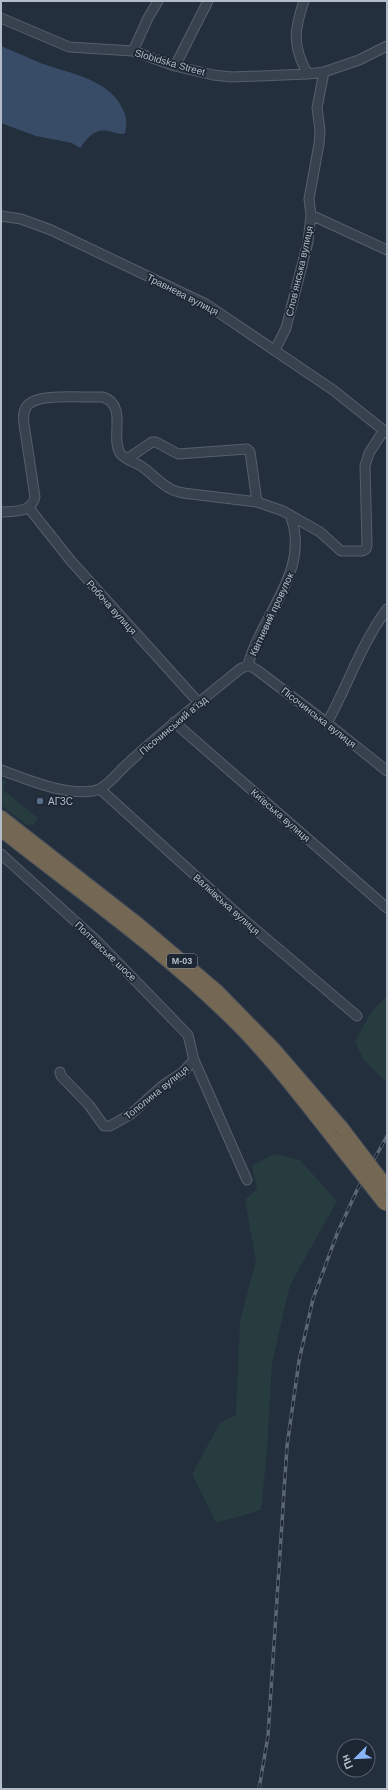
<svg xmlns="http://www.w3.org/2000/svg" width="388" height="1790" viewBox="0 0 388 1790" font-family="Arial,sans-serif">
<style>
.green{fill:#263c3f}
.water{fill:#394c67}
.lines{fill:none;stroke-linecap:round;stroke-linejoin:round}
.minor-casing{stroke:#565f6c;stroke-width:11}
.highway-casing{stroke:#434c59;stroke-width:15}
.minor{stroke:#38414e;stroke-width:9}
.highway{stroke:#746855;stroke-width:13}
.rail-casing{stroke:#5a6575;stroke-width:3.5}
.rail{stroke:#1d2633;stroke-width:2;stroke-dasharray:6;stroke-linecap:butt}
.highway-bridge-casing{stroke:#434c59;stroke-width:15;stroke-linecap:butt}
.highway-bridge{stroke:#746855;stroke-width:13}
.service-dot{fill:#5c6f8a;stroke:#1d2633;stroke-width:1.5}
.labels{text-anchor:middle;stroke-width:3.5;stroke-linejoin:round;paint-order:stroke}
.shield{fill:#1d2633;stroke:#878f9c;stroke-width:1}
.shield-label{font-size:9px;font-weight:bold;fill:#b4bcc9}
.street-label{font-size:10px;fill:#b4bcc9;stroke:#1d2633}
.poi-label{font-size:10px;fill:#b4bcc9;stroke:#1d2633;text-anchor:start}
</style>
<rect width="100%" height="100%" fill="#242f3e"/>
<path class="green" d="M1,780L6,781L3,790L38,818L34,825H27L1,805Z
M387,996V1083L363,1059L355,1041L372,1011Z
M274,1154L300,1160L337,1201L290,1285L272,1363L267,1452L261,1510L216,1523L192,1474L220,1423L236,1415L240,1321L256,1261L245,1200L257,1189L252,1166Z"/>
<path class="water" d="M1,46C15,52 29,58 43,64C72,74 112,80 124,112C127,119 127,125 125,133C120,135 117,133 112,132C96,127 89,136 80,148L72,143L36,136L1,123Z"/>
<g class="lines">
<g class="minor-casing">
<path id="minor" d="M304,1C294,30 292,47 308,74
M1,18L69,47L133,51L175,66L213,75L232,77L308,74L324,72L359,60L387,46
M133,51L148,18L158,1
M175,66L208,1
M311,215L387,250
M1,216L21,219L51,230L206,304L333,390L387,433
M275,350L286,328L308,242L311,215L309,199L319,144L320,130L317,108L324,72
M127,459L152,442H156L178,454L247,449L250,452L257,502
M29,508L71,561L199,703
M1,512C15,511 31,513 35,497L24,424C23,416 23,409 29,404C41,393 86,398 103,397C128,406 110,436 120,453C125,460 135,462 141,466C152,473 160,484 171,489C174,491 179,492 183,493L257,502L283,511L320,532L341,551H362L366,549L367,545L365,466L369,453L384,430
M248,665L257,670L327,723L387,771
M248,665C261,615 312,570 290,515
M174,722L387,908
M327,723C348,685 361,644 387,609
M1,770C29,780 62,795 93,791C105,789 115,776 124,767C161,732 201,701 240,669L248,665
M100,789L242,918L357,1016
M1,854L96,940L188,1035L194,1060L247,1180
M60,1072L61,1076L89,1105L104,1126H110L131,1114L162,1086L183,1072L194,1060"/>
</g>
<g class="highway-casing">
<path id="highway" d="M1,817L138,924L217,991L273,1048L342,1128
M1,830C81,893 165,952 237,1024C272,1059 302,1099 333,1138"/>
</g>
<use href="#minor" class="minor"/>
<use href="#highway" class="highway"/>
<g class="rail-casing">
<path id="rail" d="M259,1789L268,1736L287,1446L299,1361L313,1299L337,1234L357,1190L387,1136"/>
</g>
<use href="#rail" class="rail"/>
<g class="highway-bridge-casing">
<path id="highway-bridge" d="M342,1128L387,1187
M333,1138L385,1204"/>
</g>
<use href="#highway-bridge" class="highway-bridge"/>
</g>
<circle class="service-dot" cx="40" cy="801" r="4"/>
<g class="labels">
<rect class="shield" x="167" y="954" width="30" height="14" rx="3"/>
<g class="shield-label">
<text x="182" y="964">М-03</text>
</g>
<g class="street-label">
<text transform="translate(170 62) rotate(16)" y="4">Slobidska Street</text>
<text transform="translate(299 271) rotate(-77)" y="4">Слов’янська вулиця</text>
<text transform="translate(183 294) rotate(27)" y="4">Травнева вулиця</text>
<text transform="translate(112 607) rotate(48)" y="4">Робоча вулиця</text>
<text transform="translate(271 614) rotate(-65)" y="4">Квітневий провулок</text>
<text transform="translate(319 717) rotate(38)" y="4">Пісочинська вулиця</text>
<text transform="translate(173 725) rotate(-40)" y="4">Пісочинський в’їзд</text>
<text transform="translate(281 815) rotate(41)" y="4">Київська вулиця</text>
<text transform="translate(227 904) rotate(42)" y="4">Валківська вулиця</text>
<text transform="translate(106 951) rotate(44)" y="4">Полтавське шосе</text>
<text transform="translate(156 1092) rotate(-39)" y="4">Тополина вулиця</text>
</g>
<g class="poi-label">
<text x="48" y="805">АГЗС</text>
</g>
</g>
<rect width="388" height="1790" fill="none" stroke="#b4bcc9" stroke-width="4"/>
<g transform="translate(356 1758) rotate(246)"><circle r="19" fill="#1d2633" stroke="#59626f"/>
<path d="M0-3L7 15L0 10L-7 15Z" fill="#8ab4f8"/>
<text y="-6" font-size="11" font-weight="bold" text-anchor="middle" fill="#b4bcc9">Пн</text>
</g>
</svg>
